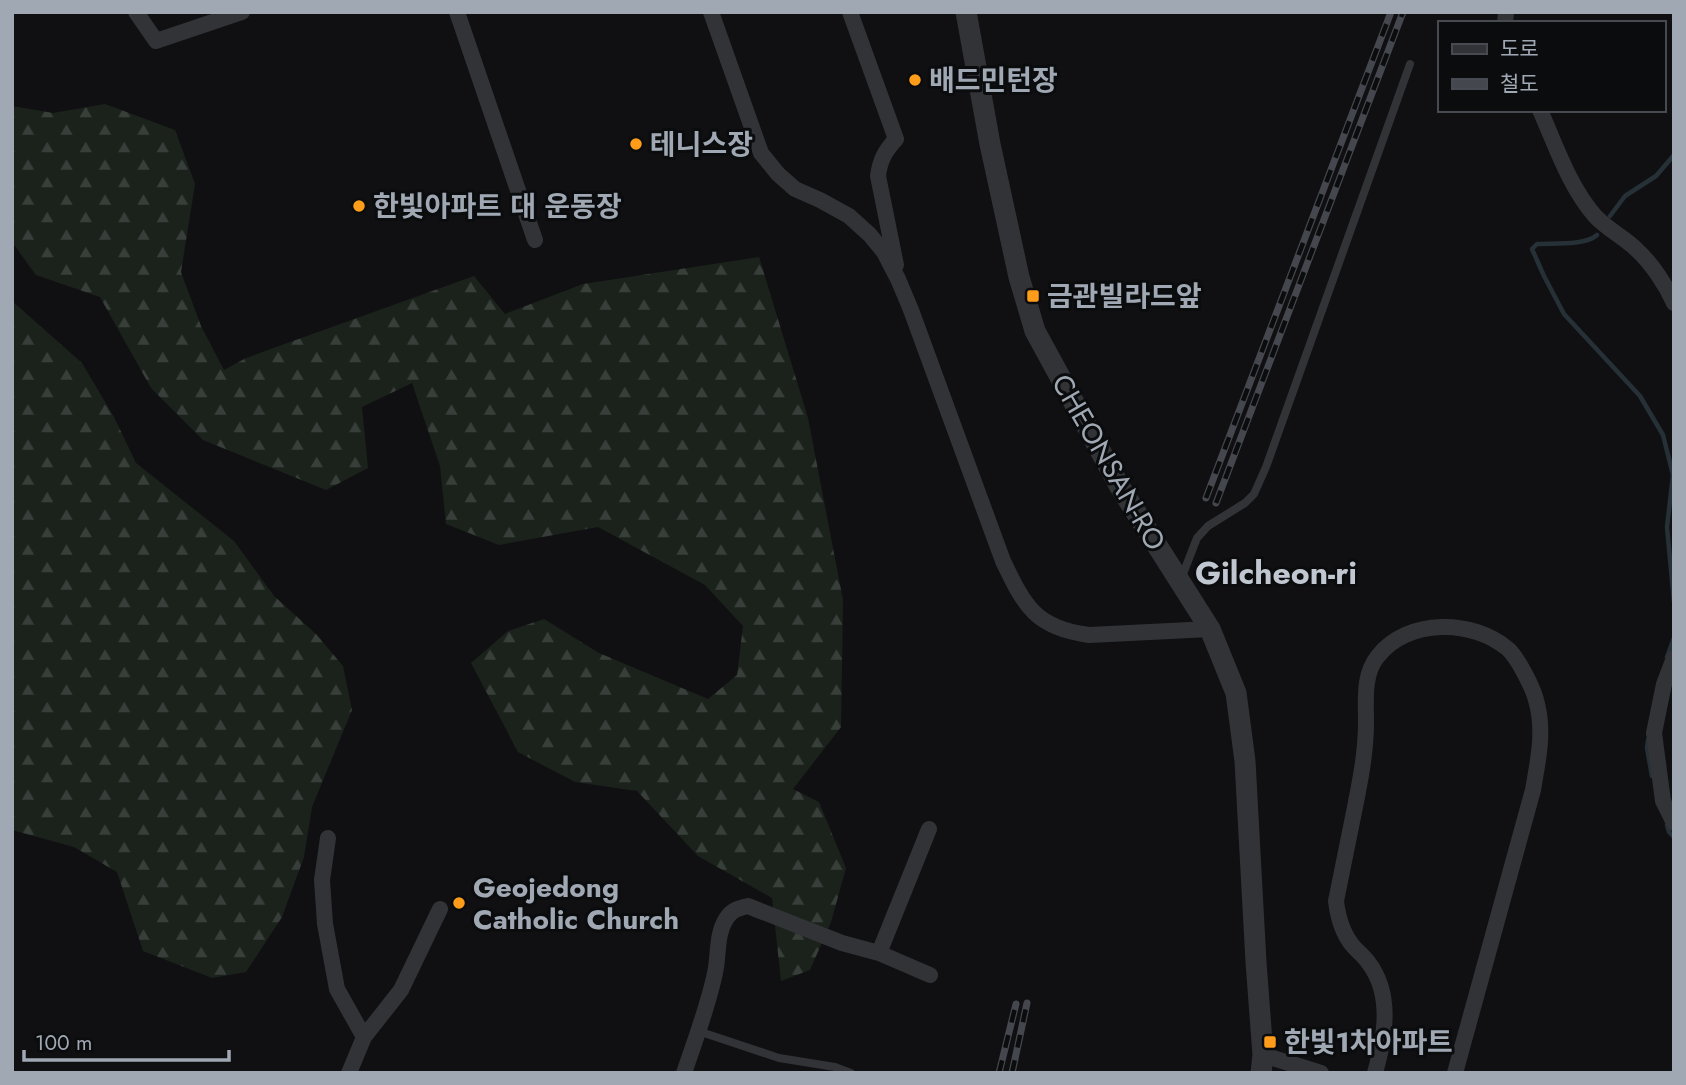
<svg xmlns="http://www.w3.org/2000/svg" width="1686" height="1085" viewBox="0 0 1686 1085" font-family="Jost,'Noto Sans KR',sans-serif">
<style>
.forest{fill:url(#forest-firs)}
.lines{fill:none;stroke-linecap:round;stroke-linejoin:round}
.stream{stroke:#263137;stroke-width:4.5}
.service{stroke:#313337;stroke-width:8}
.minor{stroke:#313337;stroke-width:16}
.tertiary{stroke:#313337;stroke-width:21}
.rail-casing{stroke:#44474d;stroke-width:7}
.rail{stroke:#0b0c0d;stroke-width:4.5;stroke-dasharray:13;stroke-linecap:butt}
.poi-dot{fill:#ff9d1b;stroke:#0b0c0d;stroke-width:2.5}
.labels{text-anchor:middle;stroke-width:6;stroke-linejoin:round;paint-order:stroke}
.poi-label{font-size:28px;font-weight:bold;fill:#a0a8b4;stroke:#0b0c0d;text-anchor:start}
.street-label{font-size:28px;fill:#a0a8b4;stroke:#0b0c0d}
.quarter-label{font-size:32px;font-weight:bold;fill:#c1c7d0;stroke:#0b0c0d}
</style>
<defs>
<pattern id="forest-firs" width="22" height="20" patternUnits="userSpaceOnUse" patternTransform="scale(1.75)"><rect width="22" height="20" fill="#1a221b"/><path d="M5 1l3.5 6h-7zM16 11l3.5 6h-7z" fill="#383f3a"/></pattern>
</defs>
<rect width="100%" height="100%" fill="#101012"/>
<path class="forest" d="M105,104L175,130L195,184L181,272L201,326L224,370L246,358L474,276L505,314L583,284L759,257L808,418L843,600L841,727L793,789L819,802L846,868L831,922L810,970L781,981L772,898L698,856L637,791L575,782L518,752L471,663L508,631L544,619L599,653L708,699L737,675L743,626L705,585L598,527L499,545L446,524L440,466L412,383L362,407L368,468L326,490L203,440L151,388L100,297L36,275L12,242V106L53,113Z
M12,301L82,363L114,417L136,463L234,541L274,596L316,634L343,666L352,710L312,807L304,857L282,917L246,972L212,978L143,951L117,872L74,847L12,830Z"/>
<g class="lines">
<path class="stream" d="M1610,216L1625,196L1656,176L1674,155
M1597,235C1585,246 1553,243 1537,244L1532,249L1544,276L1564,314L1640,396L1663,435L1673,475L1667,527L1674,602
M1667,657L1674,638
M1648,740L1647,748L1652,776
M1667,825L1669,832L1674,837"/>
<path class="service" d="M1181,579L1197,538L1208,526L1245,503L1254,494L1266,467L1410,64
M698,1031L779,1058L835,1067L851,1073"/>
<path class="minor" d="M136,12L156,41L242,12
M457,12L535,240
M711,12L761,153L778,174L795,189L820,200L849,216L870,235L884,252L898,279L911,310L1003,561C1025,607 1036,628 1089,635L1210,629
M850,12L896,139C885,151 880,160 878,176L896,265
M1505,23L1506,12
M1540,110C1556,146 1569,186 1595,216C1608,230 1624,237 1637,250C1652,264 1666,285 1674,303
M1674,658L1664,684L1654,733L1663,801L1674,823
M328,838L322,880L325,924L337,989L364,1037
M879,953L929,829
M1263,1055L1321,1073
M349,1073L364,1037L401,990L440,909
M684,1073C695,1040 708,1007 715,973C719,955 716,935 726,919C731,910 739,908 748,906L842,943L879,953L930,975
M1375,1073C1385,1037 1393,994 1368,962C1364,956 1358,952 1353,946C1342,933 1338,918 1336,901C1342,872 1348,842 1354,812C1360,782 1366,753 1366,722C1366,700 1363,674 1378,656C1408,618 1473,619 1508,649C1518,658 1533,688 1536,700C1545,731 1538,760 1533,790L1455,1073"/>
<path class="tertiary" d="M966,12L990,144L1019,277L1035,331L1120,487L1210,629L1236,693L1245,761L1256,962L1263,1055L1261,1073"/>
<g class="rail-casing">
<path id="rail" d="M1206,498L1391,12
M1216,503L1403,12
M999,1073L1016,1004
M1012,1073L1027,1003"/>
</g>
<use href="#rail" class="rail"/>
</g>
<g class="poi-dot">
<circle cx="915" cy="80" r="7"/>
<circle cx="636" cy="144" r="7"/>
<circle cx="359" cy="206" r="7"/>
<rect x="1026" y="289" width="14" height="14" rx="3.5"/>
<circle cx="459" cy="903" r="7"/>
<rect x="1263" y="1035" width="14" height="14" rx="3.5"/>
</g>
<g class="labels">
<g class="poi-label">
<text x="929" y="90">배드민턴장</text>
<text x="650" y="154">테니스장</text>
<text x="373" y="216">한빛아파트 대 운동장</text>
<text x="1047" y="306">금관빌라드앞</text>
<text x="473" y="897">Geojedong<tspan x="473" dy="32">Catholic Church</tspan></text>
<text x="1284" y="1052">한빛1차아파트</text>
</g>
<g class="street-label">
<text transform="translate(1109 462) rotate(60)" y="10">CHEONSAN-RO</text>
</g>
<g class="quarter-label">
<text x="1276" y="584">Gilcheon-ri</text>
</g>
</g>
<rect width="1686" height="1085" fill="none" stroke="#a0a8b4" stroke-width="28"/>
<rect x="1438" y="21" width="228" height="91" fill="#0b0c0d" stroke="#474a50" stroke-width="2"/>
<rect x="1452" y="44" width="35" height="10" fill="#313337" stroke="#474a50" stroke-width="2"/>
<text x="1500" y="56" font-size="21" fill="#a0a8b4">도로</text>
<rect x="1452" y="79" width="35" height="10" fill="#44474d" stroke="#474a50" stroke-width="2"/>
<text x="1500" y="91" font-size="21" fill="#a0a8b4">철도</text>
<path d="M24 1050v10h205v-10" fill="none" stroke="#a0a8b4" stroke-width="3.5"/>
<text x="35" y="1050" font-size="21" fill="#a0a8b4" stroke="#0b0c0d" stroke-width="5" paint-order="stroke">100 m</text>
</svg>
